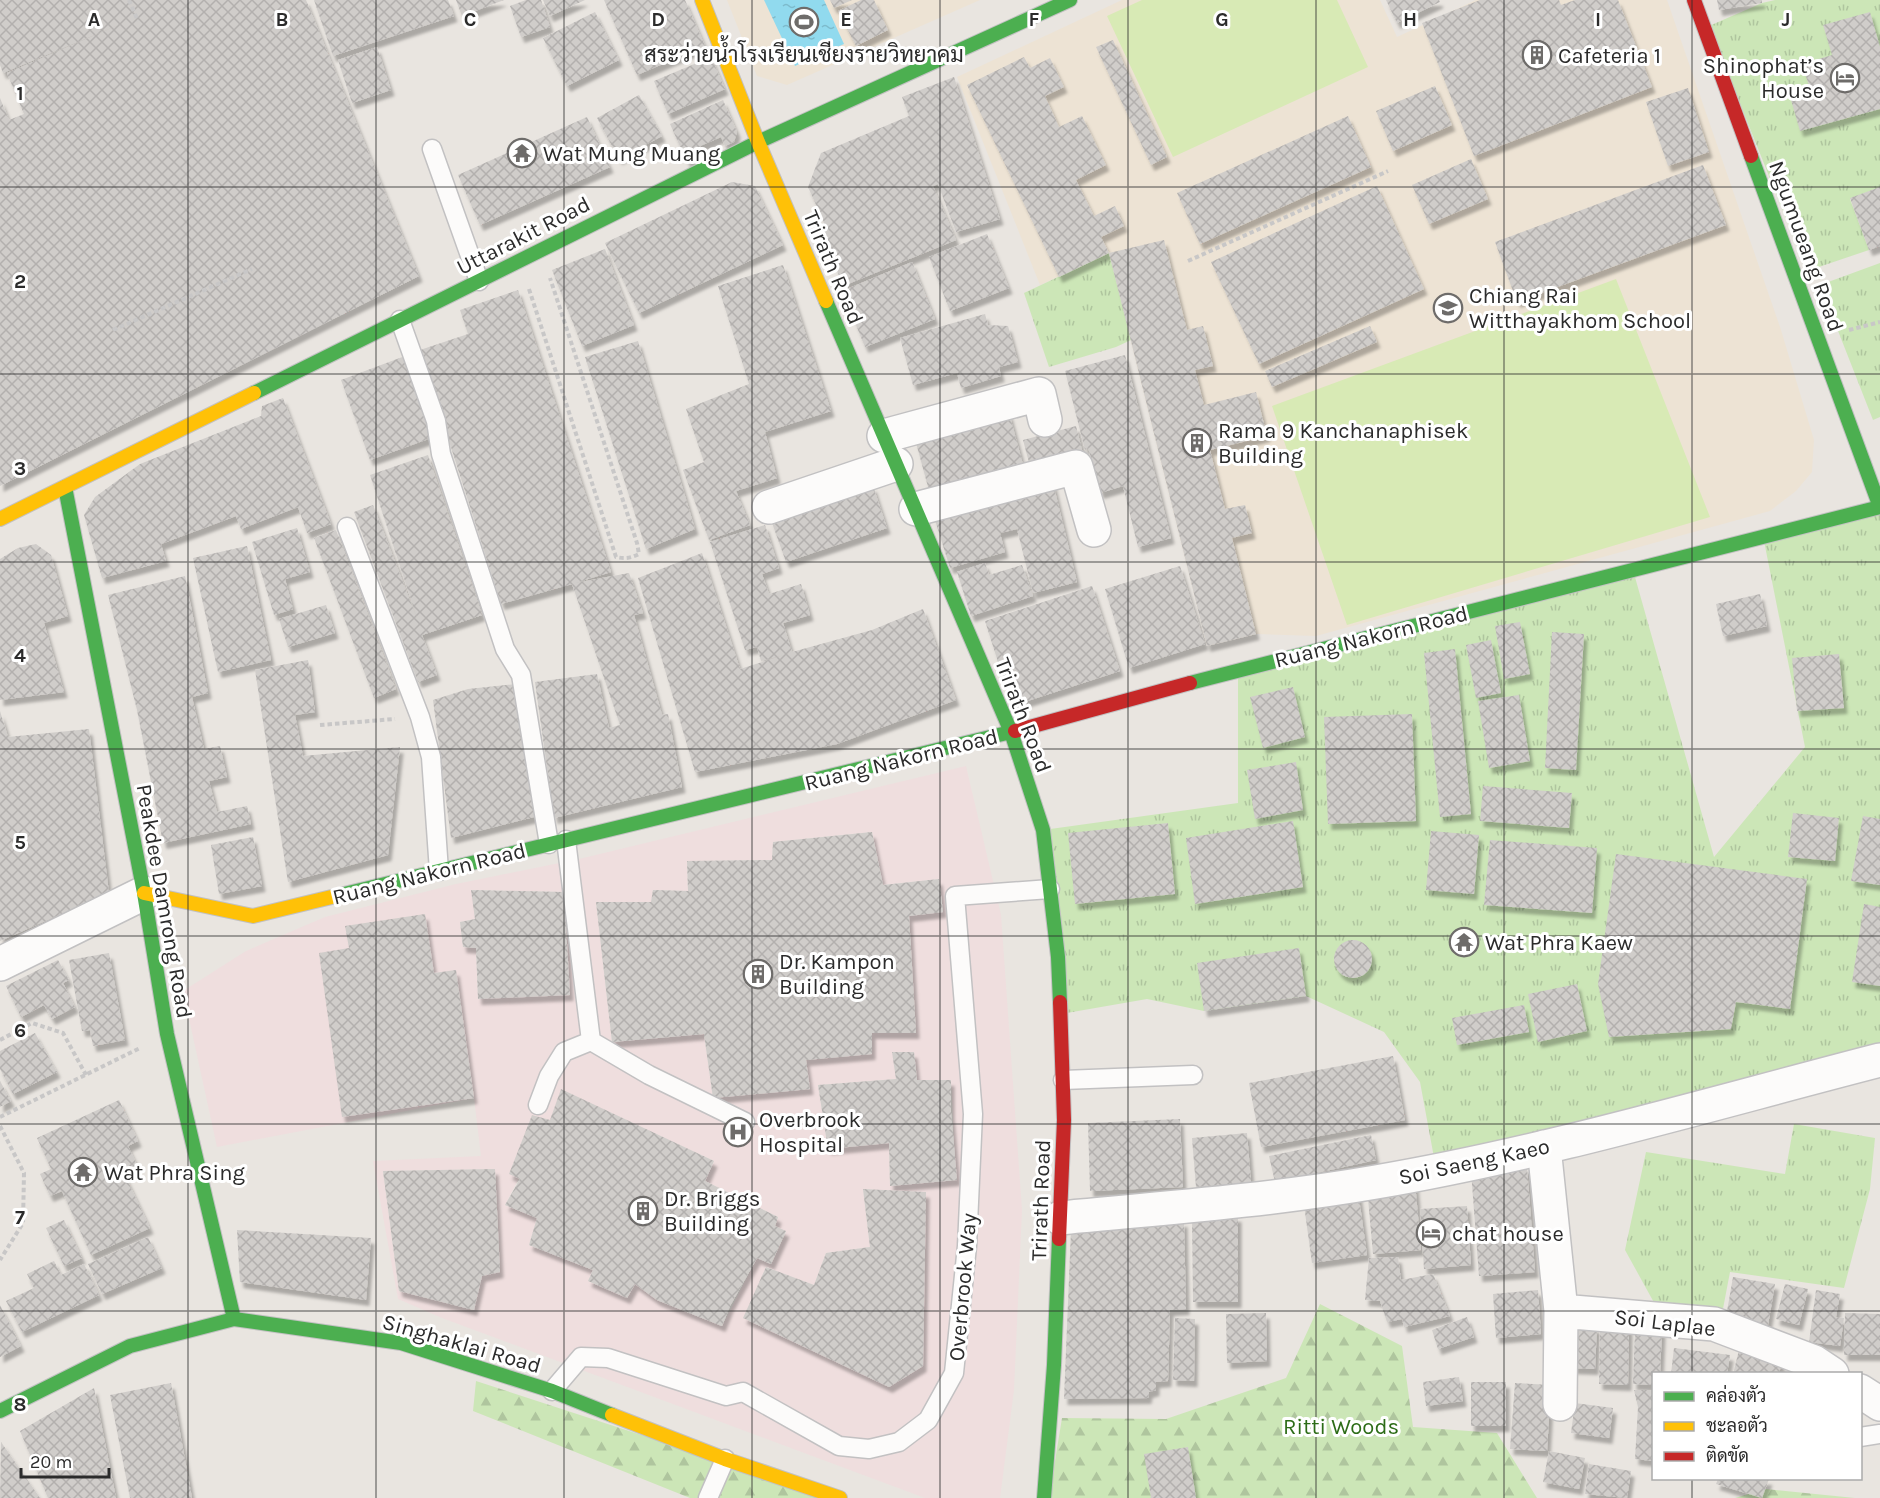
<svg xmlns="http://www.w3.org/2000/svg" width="1880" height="1498" viewBox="0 0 1880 1498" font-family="Karla,Sarabun,sans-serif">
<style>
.education{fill:#ede3d4}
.medical{fill:#efdede;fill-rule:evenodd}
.grass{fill:url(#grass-tufts)}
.forest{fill:url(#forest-firs)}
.pitch{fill:#d8eab5}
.water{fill:url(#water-ripples)}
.building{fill:url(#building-cross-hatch);filter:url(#shadow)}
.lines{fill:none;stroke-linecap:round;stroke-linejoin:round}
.lane-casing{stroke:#c2c1c2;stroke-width:21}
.street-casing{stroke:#c2c1c2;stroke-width:36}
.fast-casing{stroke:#c2c1c2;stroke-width:16}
.slow-casing{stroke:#c2c1c2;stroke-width:16}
.jam-casing{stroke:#c2c1c2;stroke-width:16}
.path{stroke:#c8c7c7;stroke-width:4;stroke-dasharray:4.5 3;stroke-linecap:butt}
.lane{stroke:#fcfbfa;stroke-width:18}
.street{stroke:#fcfbfa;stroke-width:33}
.fast{stroke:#4caf50;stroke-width:14}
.slow{stroke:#ffc107;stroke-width:14}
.jam{stroke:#c62828;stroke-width:14}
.grid{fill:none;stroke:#2b2b2b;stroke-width:1.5;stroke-opacity:0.55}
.labels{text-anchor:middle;stroke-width:6;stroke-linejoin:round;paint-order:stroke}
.poi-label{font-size:22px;fill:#2b2b2b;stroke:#fff;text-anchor:start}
.street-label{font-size:22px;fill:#2b2b2b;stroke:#fff}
.park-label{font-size:22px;fill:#2c6c17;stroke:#fff}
.grid-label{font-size:20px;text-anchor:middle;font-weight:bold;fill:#2b2b2b;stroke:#fff;stroke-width:6;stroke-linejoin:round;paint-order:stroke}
</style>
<defs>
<pattern id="grass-tufts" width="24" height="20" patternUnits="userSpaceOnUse" patternTransform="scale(1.5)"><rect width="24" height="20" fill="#cce6b7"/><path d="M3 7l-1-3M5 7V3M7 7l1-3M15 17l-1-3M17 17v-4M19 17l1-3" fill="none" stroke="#afc59e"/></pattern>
<pattern id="forest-firs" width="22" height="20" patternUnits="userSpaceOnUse" patternTransform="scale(1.5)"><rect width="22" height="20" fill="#cce6b7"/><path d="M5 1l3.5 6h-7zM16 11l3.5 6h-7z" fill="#afc59e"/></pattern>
<pattern id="water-ripples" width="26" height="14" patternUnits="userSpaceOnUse" patternTransform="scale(1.5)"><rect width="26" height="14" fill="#91daee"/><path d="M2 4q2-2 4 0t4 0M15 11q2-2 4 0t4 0" fill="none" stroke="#7dbbcc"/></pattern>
<pattern id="building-cross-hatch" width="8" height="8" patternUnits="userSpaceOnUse" patternTransform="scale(1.5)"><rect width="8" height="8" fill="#d0cdca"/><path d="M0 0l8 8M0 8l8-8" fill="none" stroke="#b3b0ae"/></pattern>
<filter id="shadow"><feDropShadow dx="3.5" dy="6" stdDeviation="1.5" flood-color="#0004"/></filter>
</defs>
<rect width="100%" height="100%" fill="#e9e5e0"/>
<path class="education" d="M727,0H980L787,85L757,76Z
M1122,0H1380L1397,37L1476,0H1667L1781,330L1814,440L1812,472L1796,491L1770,511L1316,636L1256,634L1207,646L1109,254L1040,285L957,77Z"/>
<path class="medical" d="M966,766L1001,915L1022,1210L1014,1390L1000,1498H925L442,1318L398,1299L373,1161L481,1156L474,1098L217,1147L183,991L246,951L325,917L456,884L579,859ZM872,832L883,885L939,879L943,912L909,916L916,1033H872V1054L806,1060L809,1089L713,1098L704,1034L612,1042L596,902H651L653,890L688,891L687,861L772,860L773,842ZM472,890L564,892L478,998L476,948L463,947L460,922L475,919ZM893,1052H914L917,1080H951L956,1180L890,1186L889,1143L828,1149L818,1085L896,1079ZM550,1120L630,1122L714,1161L705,1181L778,1217L775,1226L786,1232L771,1264L757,1258L722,1326L657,1300L635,1284L627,1297L588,1281L593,1270L529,1245L537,1218L505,1205ZM495,1169L500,1271L482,1276L473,1310L399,1291L383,1171ZM863,1189L925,1193L923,1366L889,1387L744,1318L766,1268L814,1285L826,1253L870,1247Z"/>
<path class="grass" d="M1775,0H1880V187L1850,199L1869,250L1807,271L1709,26L1762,3Z
M1109,253L1131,340L1116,347L1049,367L1024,293Z
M1880,263V417L1873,420L1820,285Z
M1880,507V1056L1435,1163L1420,1082L1384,1032L1306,996L1204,1011L1147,999L1061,1014L1043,830L1238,803V670L1633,570L1714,857L1805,747L1763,536Z
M1794,1124L1875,1138L1870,1189L1844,1288L1730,1272L1722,1314L1657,1308L1625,1250L1646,1152L1785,1174Z"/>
<path class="forest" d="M1320,1304L1402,1346L1413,1427L1497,1433L1537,1498H1049L1062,1418L1166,1419L1286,1378Z
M476,1381L834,1498H690L473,1411Z
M1766,1489L1855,1498H1735Z"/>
<path class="pitch" d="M1142,0H1337L1368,67L1173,157L1107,16Z
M1616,279L1710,517L1347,625L1272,406Z"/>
<path class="water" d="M764,0H824L844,44L795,66Z"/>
<path class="building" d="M0,0H306L419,276L0,486V98L9,120L24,114L7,73L128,21L3,73L0,65Z
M314,0H448L454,16L333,56Z
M456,0H504L462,16Z
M526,0H541L550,27L521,37L510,6Z
M543,0H585L550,16Z
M604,0H685L705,46L637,75Z
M830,0H852L834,8Z
M861,0H874L888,30L856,46L838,11Z
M1386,0H1439L1440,2L1397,23Z
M1480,0H1559L1561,5L1575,0H1618L1652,87L1474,156L1422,23Z
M1717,0H1762V3L1719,10Z
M595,12L619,60L567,86L543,38Z
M1870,12L1880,47V109L1800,131L1791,100L1812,95L1802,64L1832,55L1823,25Z
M1113,40L1167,157L1151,165L1096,47Z
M377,47L391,90L352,103L338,60Z
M711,57L725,89L668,114L654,81Z
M1024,57L1030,68L1050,58L1064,87L1045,96L1059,127L1082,116L1106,165L1076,180L1094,216L1115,206L1124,226L1101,237L1109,253L1059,277L967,85Z
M954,77L1000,219L956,232L938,184L933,186L956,240L843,286L822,231L827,229L808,187L821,153L909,116L902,97Z
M1435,86L1452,125L1393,151L1376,111Z
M1688,88L1709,152L1668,166L1646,102Z
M639,95L662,136L619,159L597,118Z
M723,100L737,132L734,142L725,146L721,137L700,146L704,154L687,162L670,124Z
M1348,116L1371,167L1200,244L1177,193Z
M587,117L610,167L480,225L458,175Z
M1471,159L1488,199L1429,224L1412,185Z
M1703,165L1726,225L1517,302L1495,242Z
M732,182L755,186L783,245L639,313L605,243Z
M1377,186L1424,289L1259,364L1211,262Z
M1880,187V246L1869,250L1850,198Z
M987,234L1009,288L950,311L929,257Z
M1164,240L1187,330L1203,326L1213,366L1195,370L1204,405L1256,392L1267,436L1210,450L1225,509L1245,505L1252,533L1232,538L1256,634L1207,646L1109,253Z
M605,249L634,325L582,346L552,270Z
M912,262L935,319L865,347L842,291Z
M783,265L831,411L765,432L777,478L736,491L750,525L709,540L683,470L704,462L686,409L749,384L718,286Z
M518,290L611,572L575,583L629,573L643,613L634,615L662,715L668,714L682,787L554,818L535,682L597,674L609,728L620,725L572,584L501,604L420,350L468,334L460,310Z
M985,314L988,325L1008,326L1018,362L999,367L1001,376L961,388L957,373L913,385L900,338Z
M1370,326L1377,342L1272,387L1265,371Z
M638,341L695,529L646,549L585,357Z
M1125,355L1171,538L1138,547L1123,486L1100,493L1088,447L1085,450L1065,371Z
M405,356L434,437L370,460L341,380Z
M283,398L331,524L307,533L298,507L241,529L236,516L161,544L166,561L102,578L84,515L95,497L140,464L261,416L262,406Z
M1009,413L1025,472L931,498L915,439Z
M1076,426L1083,454L1030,466L1023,440Z
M428,455L482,615L422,635L437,675L418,682L354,512L373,505L418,621L370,475Z
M1053,483L1077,582L1033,593L1017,529L1000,533L1005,552L950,568L934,517Z
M873,486L887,528L786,562L771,520Z
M765,525L779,568L762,574L769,594L801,584L810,615L783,623L792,652L872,630L923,609L956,700L837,744L695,772L638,578L702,553L740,669L784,655L761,661L757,647L745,650L710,542Z
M297,528L310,572L285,579L293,609L274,615L252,542Z
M336,530L396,689L374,698L314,538Z
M36,544L51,555L68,616L44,623L64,692L0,700V559L18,548Z
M247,546L271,660L218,672L193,558Z
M985,563L989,575L1022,565L1033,596L971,616L957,572Z
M1180,566L1205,644L1129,668L1105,589Z
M185,576L208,693L192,697L204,749L220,746L227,777L209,781L217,812L247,806L251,824L163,843L137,710L108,595Z
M1092,586L1120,671L1012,706L985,621Z
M1760,594L1767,626L1723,636L1716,604Z
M326,605L335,633L288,647L279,619Z
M1520,622L1530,674L1504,679L1495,626Z
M1552,632L1584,634L1576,770L1545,768Z
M1491,640L1501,693L1476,698L1466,645Z
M1455,649L1471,814L1440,817L1424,653Z
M1839,654L1844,708L1797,711L1792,658Z
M308,660L315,712L295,715L303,756L400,747L388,855L288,882L255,670Z
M516,684L538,816L451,838L433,700L468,689Z
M1293,687L1305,737L1263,748L1250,697Z
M1519,695L1530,761L1489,768L1478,701Z
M0,711L8,737L89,729L109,893L0,941Z
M1412,714L1416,821L1328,824L1324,717Z
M1296,762L1303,810L1255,819L1247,770Z
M1483,786L1572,793L1569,828L1480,821Z
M1793,813L1839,818L1835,861L1788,857Z
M1863,816L1880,819V885L1851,881Z
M1293,821L1303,887L1195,904L1186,838Z
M1168,823L1175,894L1075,904L1068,833Z
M1431,831L1479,835L1474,894L1426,890Z
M872,832L883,885L939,879L943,912L909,916L916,1033H872V1054L806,1060L810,1089L713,1098L704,1034L612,1042L596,902H651L653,890L688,891L687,861L772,860L773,842Z
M253,837L262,886L219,894L211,845Z
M1490,840L1597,848L1592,913L1484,905Z
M1616,854L1807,879L1790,1009L1736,1002L1731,1029L1609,1037L1598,984Z
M471,890L564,892L570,995L478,999L476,948L463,947L460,922L475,919Z
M1864,904L1880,907V986L1852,982Z
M425,914L434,973L456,970L474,1098L342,1117L319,953L349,948L345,926Z
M1334 959a19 19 0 1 1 38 0a19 19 0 1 1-38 0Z
M1299,948L1306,996L1204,1011L1197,963Z
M109,953L125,1040L93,1046L90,1030L82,1031L69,960Z
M58,960L69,980L63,983L75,1007L52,1019L44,1005L21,1017L6,986Z
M1577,984L1587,1031L1538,1042L1528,994Z
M1524,1005L1529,1032L1457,1045L1452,1018Z
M35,1033L57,1072L13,1094L0,1069V1051Z
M892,1052H914L917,1080H951V1113L957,1180L890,1186L889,1143L828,1149L818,1085L896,1079Z
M1393,1056L1405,1120L1261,1147L1249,1083Z
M0,1081L11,1101L0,1107Z
M561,1089L714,1161L705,1181L778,1217L775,1226L786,1231L771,1264L757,1258L730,1306L722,1326L657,1300L635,1284L627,1298L588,1281L593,1270L529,1245L537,1218L505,1205L520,1179L509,1174L532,1115L550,1120Z
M119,1100L138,1141L128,1146L137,1165L123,1171L150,1228L91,1255L62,1191L50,1196L40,1174L51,1169L37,1138Z
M1180,1119L1183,1187L1090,1191L1088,1123Z
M1247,1133L1251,1182L1196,1187L1192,1138Z
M1371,1135L1376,1160L1275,1182L1269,1156Z
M1527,1167L1535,1272L1479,1276L1471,1171Z
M495,1169L500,1272L482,1276L474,1310L399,1291L383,1171Z
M1415,1182L1421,1250L1373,1254L1367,1187Z
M863,1189L926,1192L923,1366L889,1387L743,1318L766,1267L814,1285L826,1253L870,1247Z
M1358,1191L1367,1255L1312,1263L1303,1198Z
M1467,1206L1471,1265L1424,1269L1420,1209Z
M1192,1216H1238V1302H1193Z
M64,1220L82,1258L64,1266L46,1228Z
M1184,1221L1186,1309L1170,1310L1168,1381L1156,1382V1390L1149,1392L1148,1398L1064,1399L1071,1230Z
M237,1230L371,1238L366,1300L240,1282Z
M148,1237L162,1268L102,1294L88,1264Z
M1398,1257L1401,1280L1433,1274L1450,1316L1404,1327L1402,1319L1387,1322L1380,1301L1365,1300L1369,1258Z
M54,1261L61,1275L84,1264L99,1295L22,1332L6,1301L34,1288L27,1274Z
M1733,1277L1775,1284L1768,1325L1726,1317Z
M1785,1284L1808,1289L1799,1325L1776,1319Z
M1538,1290L1541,1334L1496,1338L1493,1294Z
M1816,1290L1840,1294L1836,1317L1844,1318L1840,1346L1809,1342Z
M0,1305L21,1346L0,1357Z
M1266,1313L1267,1361L1227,1363L1226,1314Z
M1845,1313L1880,1314V1355H1844Z
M1467,1317L1474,1337L1438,1349L1432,1330Z
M1175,1318L1195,1319L1194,1381L1173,1380Z
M1571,1326L1597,1327L1595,1369L1568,1368Z
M1600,1326L1629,1327L1628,1385L1599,1384Z
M1635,1329L1662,1330L1660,1374H1653V1385L1633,1384Z
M1674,1348L1730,1355L1727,1374H1671Z
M1739,1350L1782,1361L1779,1374H1733Z
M1459,1377L1463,1401L1426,1406L1423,1382Z
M1471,1382H1506V1426H1471Z
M171,1383L192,1498H130L110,1395Z
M1515,1383L1551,1385L1547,1451L1510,1449Z
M94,1388L116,1498H48L20,1431Z
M1634,1390H1653V1461L1635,1459L1638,1407Z
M1575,1403L1613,1408L1609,1438L1571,1433Z
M1,1442L40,1498H0Z
M1188,1447L1196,1498H1151L1144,1454Z
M1549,1451L1585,1458L1579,1489L1543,1482Z
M1589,1464L1631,1471L1627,1498L1585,1494Z
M1718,1479H1769L1762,1498L1716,1484Z"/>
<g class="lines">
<g class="lane-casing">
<path id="lane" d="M432,149L479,281
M400,320L436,421L441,454L505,649L521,675L549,844
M347,527L420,717L431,757L439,871
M566,840L591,1041L649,1075L745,1122
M1063,1080L1193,1075
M538,1105L549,1076L564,1052L591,1041
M552,1391L581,1357L608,1358L726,1396L743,1392L839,1446L869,1449L899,1442L928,1420L954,1373L967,1246L973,1114L955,896L1050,889
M1860,1437L1880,1434
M708,1498L725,1459"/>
</g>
<g class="street-casing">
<path id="street" d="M884,436L1039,394L1045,420
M769,507L896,464
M916,509L1076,467L1094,530
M0,964L144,893
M1544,1147L1561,1311L1560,1404
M1060,1218C1166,1208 1272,1200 1376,1182C1546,1153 1713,1103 1880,1060
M1561,1311L1714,1324L1814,1362L1832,1374
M1860,1391L1880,1404"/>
</g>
<g class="fast-casing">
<path id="fast" d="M1751,156L1880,507
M826,301L1011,732L1043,830L1058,957L1060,1002
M254,393L758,142L1070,0
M65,487L144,893L167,1034L234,1319
M1190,683L1880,507
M340,895L1015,731
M0,1411L130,1346L234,1319L401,1343L552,1391L612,1415
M1044,1498L1054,1365L1059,1239"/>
</g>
<g class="slow-casing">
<path id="slow" d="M702,0L758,142L826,301
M0,519L254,393
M144,893L253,916L340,895
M612,1415L725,1459L840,1498"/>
</g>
<g class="jam-casing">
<path id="jam" d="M1694,0L1751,156
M1015,731L1190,683
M1059,1239L1064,1120L1060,1002"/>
</g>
<path class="path" d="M129,0L138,21
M1188,261L1388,171
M529,289L616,557C625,559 631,558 639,554L637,543L550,278
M113,330L252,269
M1849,330L1880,322
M320,725L395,719
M0,1040L32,1023L63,1033L86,1075
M0,1117L140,1048
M0,1126L24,1173L23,1223L0,1260"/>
<use href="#lane" class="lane"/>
<use href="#street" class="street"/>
<use href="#fast" class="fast"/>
<use href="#slow" class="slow"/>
<use href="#jam" class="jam"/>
</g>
<path class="grid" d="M188,0V1498M376,0V1498M564,0V1498M752,0V1498M940,0V1498M1128,0V1498M1316,0V1498M1504,0V1498M1692,0V1374M0,187H1880M0,374H1880M0,562H1880M0,749H1880M0,936H1880M0,1124H1880M0,1311H1880M1692,1478V1498"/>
<defs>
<g id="stadium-ring" transform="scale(1.5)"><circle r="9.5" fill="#fff" stroke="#6e6c6a" stroke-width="1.5"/><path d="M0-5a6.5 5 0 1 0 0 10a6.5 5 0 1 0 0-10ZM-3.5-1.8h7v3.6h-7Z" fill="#6e6c6a"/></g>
<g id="building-ring" transform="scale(1.5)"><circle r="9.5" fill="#fff" stroke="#6e6c6a" stroke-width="1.5"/><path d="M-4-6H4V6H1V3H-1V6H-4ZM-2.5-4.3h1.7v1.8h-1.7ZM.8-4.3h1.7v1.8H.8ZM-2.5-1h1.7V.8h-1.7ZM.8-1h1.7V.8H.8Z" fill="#6e6c6a"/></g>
<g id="hotel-ring" transform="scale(1.5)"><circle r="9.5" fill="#fff" stroke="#6e6c6a" stroke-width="1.5"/><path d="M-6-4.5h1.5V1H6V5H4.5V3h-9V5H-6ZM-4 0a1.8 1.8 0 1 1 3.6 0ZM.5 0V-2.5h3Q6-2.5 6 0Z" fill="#6e6c6a"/></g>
<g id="temple-ring" transform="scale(1.5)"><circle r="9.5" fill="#fff" stroke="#6e6c6a" stroke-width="1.5"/><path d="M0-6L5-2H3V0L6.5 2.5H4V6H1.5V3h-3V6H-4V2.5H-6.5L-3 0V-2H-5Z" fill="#6e6c6a"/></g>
<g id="school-ring" transform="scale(1.5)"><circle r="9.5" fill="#fff" stroke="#6e6c6a" stroke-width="1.5"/><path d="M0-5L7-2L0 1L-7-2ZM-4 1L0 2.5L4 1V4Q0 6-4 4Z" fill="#6e6c6a"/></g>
<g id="hospital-ring" transform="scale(1.5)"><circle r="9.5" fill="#fff" stroke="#6e6c6a" stroke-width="1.5"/><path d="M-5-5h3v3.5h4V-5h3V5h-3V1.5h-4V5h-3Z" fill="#6e6c6a"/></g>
</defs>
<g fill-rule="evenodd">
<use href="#stadium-ring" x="804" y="22"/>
<use href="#building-ring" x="1537" y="55"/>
<use href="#hotel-ring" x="1845" y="78"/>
<use href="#temple-ring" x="522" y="153"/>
<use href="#school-ring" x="1448" y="308"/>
<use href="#building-ring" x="1197" y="443"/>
<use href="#temple-ring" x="1464" y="942"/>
<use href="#building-ring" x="758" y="974"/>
<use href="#hospital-ring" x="738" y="1132"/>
<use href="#temple-ring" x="83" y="1172"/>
<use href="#building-ring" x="643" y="1211"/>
<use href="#hotel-ring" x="1431" y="1233"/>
</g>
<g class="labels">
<g class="poi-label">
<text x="804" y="62" text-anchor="middle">สระว่ายน้ำโรงเรียนเชียงรายวิทยาคม</text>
<text x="1558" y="63">Cafeteria 1</text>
<text x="1824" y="73" text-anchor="end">Shinophat’s<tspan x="1824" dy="25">House</tspan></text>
<text x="543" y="161">Wat Mung Muang</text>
<text x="1469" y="303">Chiang Rai<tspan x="1469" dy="25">Witthayakhom School</tspan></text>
<text x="1218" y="438">Rama 9 Kanchanaphisek<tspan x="1218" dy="25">Building</tspan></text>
<text x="1485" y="950">Wat Phra Kaew</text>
<text x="779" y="969">Dr. Kampon<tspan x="779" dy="25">Building</tspan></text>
<text x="759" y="1127">Overbrook<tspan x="759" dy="25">Hospital</tspan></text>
<text x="104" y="1180">Wat Phra Sing</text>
<text x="664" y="1206">Dr. Briggs<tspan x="664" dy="25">Building</tspan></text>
<text x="1452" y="1241">chat house</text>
</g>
<g class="street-label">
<text transform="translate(523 235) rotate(-27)" y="8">Uttarakit Road</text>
<text transform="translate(1807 246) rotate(70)" y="8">Ngumueang Road</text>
<text transform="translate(834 267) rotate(67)" y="8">Trirath Road</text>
<text transform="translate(1371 636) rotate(-14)" y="8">Ruang Nakorn Road</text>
<text transform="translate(1024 715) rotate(69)" y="8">Trirath Road</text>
<text transform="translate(901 759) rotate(-14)" y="8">Ruang Nakorn Road</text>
<text transform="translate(429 873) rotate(-14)" y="8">Ruang Nakorn Road</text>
<text transform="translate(165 901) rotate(80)" y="8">Peakdee Damrong Road</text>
<text transform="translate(1474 1161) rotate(-12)" y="8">Soi Saeng Kaeo</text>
<text transform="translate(1040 1200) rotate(-88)" y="8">Trirath Road</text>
<text transform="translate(962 1287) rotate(-85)" y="8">Overbrook Way</text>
<text transform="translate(1665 1322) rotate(7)" y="8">Soi Laplae</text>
<text transform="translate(462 1343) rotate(16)" y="8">Singhaklai Road</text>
</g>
<g class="park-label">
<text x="1341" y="1434">Ritti Woods</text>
</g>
</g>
<g class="grid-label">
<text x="94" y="26">A</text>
<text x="282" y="26">B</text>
<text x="470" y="26">C</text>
<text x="658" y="26">D</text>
<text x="846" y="26">E</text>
<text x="1034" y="26">F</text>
<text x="1222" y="26">G</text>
<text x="1410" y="26">H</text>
<text x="1598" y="26">I</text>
<text x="1786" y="26">J</text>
<text x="20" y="100">1</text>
<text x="20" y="288">2</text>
<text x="20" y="475">3</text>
<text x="20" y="662">4</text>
<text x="20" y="849">5</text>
<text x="20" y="1037">6</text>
<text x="20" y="1224">7</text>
<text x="20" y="1411">8</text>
</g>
<rect x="1652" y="1372" width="210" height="108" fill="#ffffff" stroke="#aaaaaa" stroke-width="1.5"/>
<rect x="1664" y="1392" width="30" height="9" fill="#4caf50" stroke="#aaaaaa" stroke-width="1.5"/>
<text x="1706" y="1402" font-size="18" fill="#2b2b2b">คล่องตัว</text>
<rect x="1664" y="1422" width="30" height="9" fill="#ffc107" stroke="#aaaaaa" stroke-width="1.5"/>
<text x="1706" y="1432" font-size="18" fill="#2b2b2b">ชะลอตัว</text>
<rect x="1664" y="1452" width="30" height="9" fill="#c62828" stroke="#aaaaaa" stroke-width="1.5"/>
<text x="1706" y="1462" font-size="18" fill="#2b2b2b">ติดขัด</text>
<path d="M21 1468v9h88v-9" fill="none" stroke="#2b2b2b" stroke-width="3"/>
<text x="30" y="1468" font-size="18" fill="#2b2b2b" stroke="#ffffff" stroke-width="4.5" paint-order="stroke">20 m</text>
</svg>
